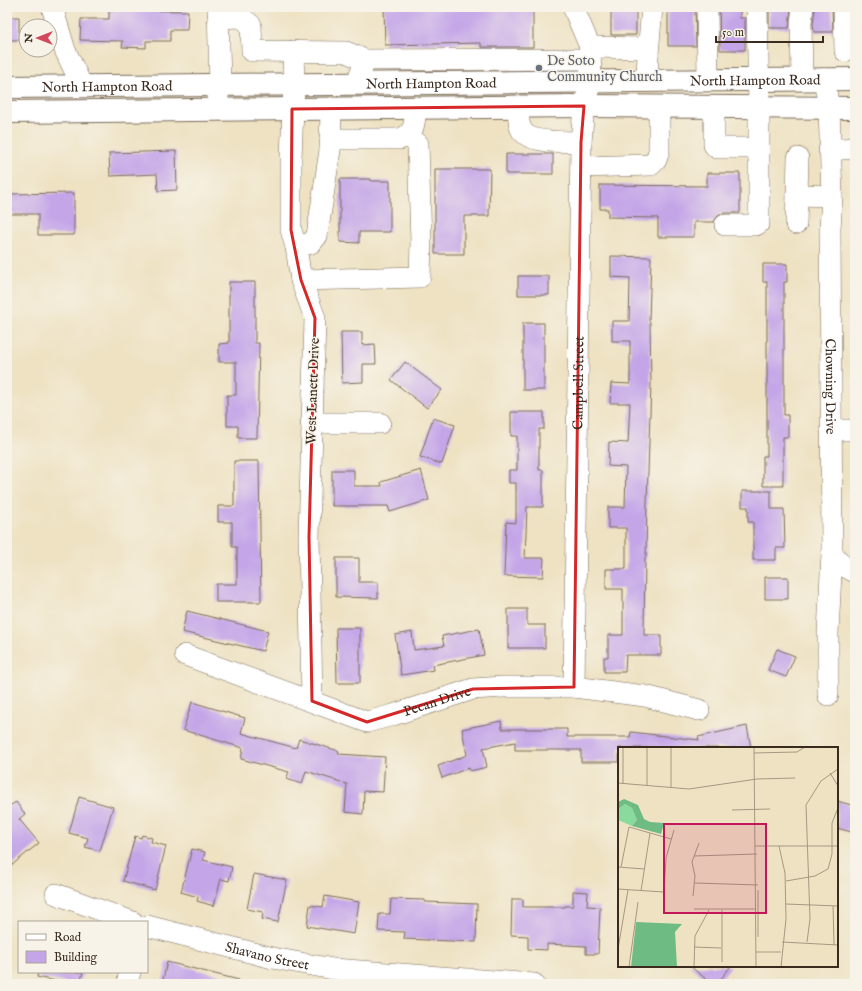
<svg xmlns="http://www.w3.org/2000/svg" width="862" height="991" viewBox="0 0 862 991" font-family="'IM FELL English',serif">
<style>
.building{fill:#c4a6e8}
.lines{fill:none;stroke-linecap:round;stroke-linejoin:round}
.minor-casing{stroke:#7a6a58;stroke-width:22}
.major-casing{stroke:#7a6a58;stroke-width:24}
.minor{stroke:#fff;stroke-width:21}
.major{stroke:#fff;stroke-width:22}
.marked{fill:none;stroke:#d62828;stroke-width:3;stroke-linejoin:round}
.worship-dot{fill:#6b7280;stroke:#f7f3e8;stroke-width:1.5}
.labels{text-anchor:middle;stroke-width:3;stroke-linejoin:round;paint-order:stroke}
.worship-label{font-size:14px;fill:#5b616d;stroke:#f7f3e8;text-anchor:start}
.street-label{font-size:14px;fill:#3b2a1e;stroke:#f7f3e8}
.inset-road{fill:none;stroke:#a69881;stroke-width:1}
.view{fill:#c2185b;fill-opacity:0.15;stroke:#c2185b;stroke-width:2}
.inset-edge{fill:none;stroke:#3b2a1e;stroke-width:2}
</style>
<rect width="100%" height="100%" fill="#f7f3e8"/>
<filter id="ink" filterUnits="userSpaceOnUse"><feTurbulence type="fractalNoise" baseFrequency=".025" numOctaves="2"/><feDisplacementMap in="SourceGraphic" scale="8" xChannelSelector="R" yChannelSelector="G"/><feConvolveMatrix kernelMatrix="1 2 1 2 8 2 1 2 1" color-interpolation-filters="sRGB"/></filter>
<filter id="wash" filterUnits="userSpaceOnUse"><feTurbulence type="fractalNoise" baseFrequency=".012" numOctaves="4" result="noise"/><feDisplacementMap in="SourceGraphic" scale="16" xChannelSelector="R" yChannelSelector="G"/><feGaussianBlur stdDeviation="0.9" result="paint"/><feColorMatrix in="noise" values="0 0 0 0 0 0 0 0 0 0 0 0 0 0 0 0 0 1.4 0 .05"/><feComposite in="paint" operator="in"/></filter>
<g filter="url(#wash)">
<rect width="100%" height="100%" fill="#eee2c3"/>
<g id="blocks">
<path class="building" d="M384,7H533V47H481V43L385,45Z
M611,7H636V35H611Z
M668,7H695L696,46H668Z
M719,7H740V18H745V50H720Z
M769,7H791L789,28H769Z
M815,7H832L833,32H814L813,24Z
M109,10L188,11L187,30H170V41H146V48L122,47L123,41L80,40L81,19H109Z
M7,17H19V40H7Z
M176,151L177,190L158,191L157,174L110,176L109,153Z
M506,154H553V174H506Z
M435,169H490L489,216H464V254H435Z
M707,173H740V213H725L719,214L714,222H694V237H658V218L608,217V209H600V185L707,186Z
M340,179H371V181H390V232H359V243L340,242Z
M74,193V235H38V214H7V194Z
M611,256L651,257L649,321L650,322L651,384L647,501L646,557H645L644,635H661V655H626L625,672H604V657H608V635H623V589H606V569H626V528H608V507H625L626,467L608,466L609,442L628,443L630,403H610L611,383L630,384V341H612V321H629L630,278L611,277Z
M763,264H787V282H784V415H788V437H783V486H763V456H767V282H763Z
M518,276H549V295H518Z
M229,282H255V343H259L257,438H238V426H227V395H236V362H219V344L229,343Z
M523,323H544V390H523Z
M341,332H362V345L375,344L376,364H363V382L342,383Z
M405,362L442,390L427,408L391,380Z
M511,412H544V429H539V470H543V507H527L525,558H544L543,577L504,576L506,522L516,523V483H509V470H517V436H511Z
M433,418L455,425L442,464L420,457Z
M234,461H259L261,602H216V584H237V547H232V522H218V506H234Z
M332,470H354V486H382L381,482L421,470L429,500L390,512L388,506H332Z
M742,491H771V509H784L785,548H776V560H753V522H748V507H742Z
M336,558H359V582H378V598L336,597Z
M765,577H788V599H765Z
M508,609H527V625H545V648H508Z
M187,611L268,631L263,651L182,632Z
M336,628H360V683H337Z
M479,629L484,655L433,665L434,670L401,675L395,635L412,632L414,650L444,646L442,636Z
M777,649L795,656L786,677L768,670Z
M192,702L245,718L241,733L296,748L299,739L339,751L338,754L385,757L383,792L364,791L363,814L345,812L347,784L306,771L302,784L286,779L289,772L241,759L243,748L183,730Z
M501,721L502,729H567V737H630L631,732L699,740L698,737L747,726L751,748H619V762H581V750H515V742L483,748L487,767L470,771L469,768L442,778L438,766L467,755L462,729Z
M79,797L113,807L100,851L85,847L88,838L69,833Z
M837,801L855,806V833L837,828Z
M16,802L25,814L19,819L39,843L7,869V803L9,806Z
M142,835L152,838L151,842L166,846L155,890L123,881L135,836L141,838Z
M192,849L205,852L203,860L232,867L229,881L221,879L214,906L197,901L198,897L181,892Z
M254,874L287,880L278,922L262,919L263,912L247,909Z
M573,891L588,892L587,906L600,907L598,954H586V946L547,944V950L528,949V936L511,935L512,899H523V907H565V906H573Z
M325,896L359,902L354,934L307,926L310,905L323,907Z
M391,899L425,900V902L477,904L476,942L404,939L405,932L378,931L379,914H390Z
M167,962L239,980L238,984H162Z
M690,966H731L717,984H712Z
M38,972H83L80,984H70L37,977Z"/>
</g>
</g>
<g filter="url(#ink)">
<use href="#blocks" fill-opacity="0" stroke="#7a6a58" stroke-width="1"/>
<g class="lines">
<g class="minor-casing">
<g id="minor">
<path d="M52,7L65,50L82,86"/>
<path d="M218,7L220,85L218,96V109"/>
<path d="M573,7L590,47"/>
<path d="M707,7L708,80"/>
<path d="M844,7L845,51"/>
<path d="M218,18L241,17L251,25L252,51L346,52L365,60"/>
<path d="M293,51L294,84L291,158V230L296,247L301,280L315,318L309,537L312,701"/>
<path d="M648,54L652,7"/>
<path d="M802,79L801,23L803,7"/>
<path id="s1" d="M824,79L829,108L832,196L830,229L832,553L828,633V695"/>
<path d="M357,83L365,60L590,59"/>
<path d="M518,106C519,112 518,120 520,126C524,145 565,141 581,142"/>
<path d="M714,107V145L717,148H759"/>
<path d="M330,139H400C416,133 414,123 416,107"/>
<path d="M829,150L855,148"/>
<path d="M798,158L797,195L832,196"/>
<path d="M581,167L651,165L656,160L659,151V107"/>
<path d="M796,224L797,195"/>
<path d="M725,225H756L759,223V107L757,7"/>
<path d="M296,247L311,243L317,236L330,150L331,108"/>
<path d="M301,280L420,277L421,242L418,144L408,136"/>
<path d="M311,423H380"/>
<path d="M831,430H855"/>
<path d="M832,553L842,565L855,572"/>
<path id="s2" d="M185,655L367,722L393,715L473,689L503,687H574L645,696L699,710"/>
<path id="s3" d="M574,687L581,142L584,106L591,81L590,47L643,48L648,54L647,80"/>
<path d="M56,894L133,922"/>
<path id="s4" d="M147,926L273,958L333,969L534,984"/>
<path d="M127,984L130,972"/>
</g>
</g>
<g class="major-casing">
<g id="major">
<path id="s5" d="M7,87L855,79"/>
<path d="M7,112L584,106L855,108"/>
</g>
</g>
<use href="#minor" class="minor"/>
<use href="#major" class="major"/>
</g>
</g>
<path class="marked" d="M584,106L581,142L574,687L473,689L367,722L312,701L309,537L315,318L301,280L291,230L292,109Z"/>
<circle class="worship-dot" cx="539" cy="68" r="4"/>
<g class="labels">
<g class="worship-label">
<text x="547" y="65">De Soto<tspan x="547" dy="16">Community Church</tspan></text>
</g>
<g class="street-label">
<text dy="5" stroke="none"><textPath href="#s5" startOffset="748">North Hampton Road</textPath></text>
<text dy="5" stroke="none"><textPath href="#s5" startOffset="424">North Hampton Road</textPath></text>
<text dy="5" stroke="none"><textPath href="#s5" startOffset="100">North Hampton Road</textPath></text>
<text dy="5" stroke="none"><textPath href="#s3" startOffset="304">Campbell Street</textPath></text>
<text dy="5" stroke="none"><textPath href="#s1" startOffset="308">Chowning Drive</textPath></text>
<text transform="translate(312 391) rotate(-88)" y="5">West Lanett Drive</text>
<text dy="5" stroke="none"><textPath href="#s2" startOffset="267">Pecan Drive</textPath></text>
<text dy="5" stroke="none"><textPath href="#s4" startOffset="124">Shavano Street</textPath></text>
</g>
</g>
<g transform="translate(618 747)">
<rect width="220" height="220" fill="#eee2c3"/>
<path d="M7,57L14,61L19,73L14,79L0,73V62Z" fill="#88db9c"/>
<path d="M6,52L20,58L26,72L32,75L46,76L43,87L14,79L19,73L14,61L7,57L0,62V55ZM18,175L64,177L57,185L59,220H13Z" fill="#6ebb84"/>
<path class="inset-road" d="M5,0V37M136,0L138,220M136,6L179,5L187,0M212,26L220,39M0,36L71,42L139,32L177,31M29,39V0M53,41V0M114,63L152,62M137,99H220M161,99L167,126L168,172L163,220M76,109L139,107M0,120L26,122M3,120L11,80L53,92M168,134L197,129L210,122L214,107V76L220,61M77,136L140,138M0,142L46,145L48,111L56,83M140,143V190M23,144L32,86M75,149L77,129L74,115L81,96M168,157L220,159M215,159L216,198M76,162H138M104,163V215M164,195L220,198M189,195L192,172L188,58L203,34L220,22M76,200L103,201M0,202L10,143M138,205H163M11,220L20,155M76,220L77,189L91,163"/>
<path class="view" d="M46,77H148V166H46Z"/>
<rect width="220" height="220" class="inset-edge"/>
</g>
<rect width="862" height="991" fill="none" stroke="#f7f3e8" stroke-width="24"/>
<rect x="18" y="921" width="130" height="52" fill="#f7f3e8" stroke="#aca397"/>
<rect x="26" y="934" width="20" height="6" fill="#ffffff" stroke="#aca397"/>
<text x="54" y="941" font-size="12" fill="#3b2a1e">Road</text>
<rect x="26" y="951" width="20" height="12" fill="#c4a6e8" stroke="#aca397"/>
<text x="54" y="961" font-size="12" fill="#3b2a1e">Building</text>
<g transform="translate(38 38) rotate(270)"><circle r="19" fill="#f7f3e8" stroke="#aca397"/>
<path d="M0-3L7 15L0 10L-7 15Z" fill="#d1495b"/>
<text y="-6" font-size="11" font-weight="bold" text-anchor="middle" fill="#3b2a1e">N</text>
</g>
<path d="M716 36v6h107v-6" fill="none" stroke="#3b2a1e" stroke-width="2"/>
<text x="722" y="36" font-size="12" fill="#3b2a1e" stroke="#f7f3e8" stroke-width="3" paint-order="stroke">50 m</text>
</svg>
